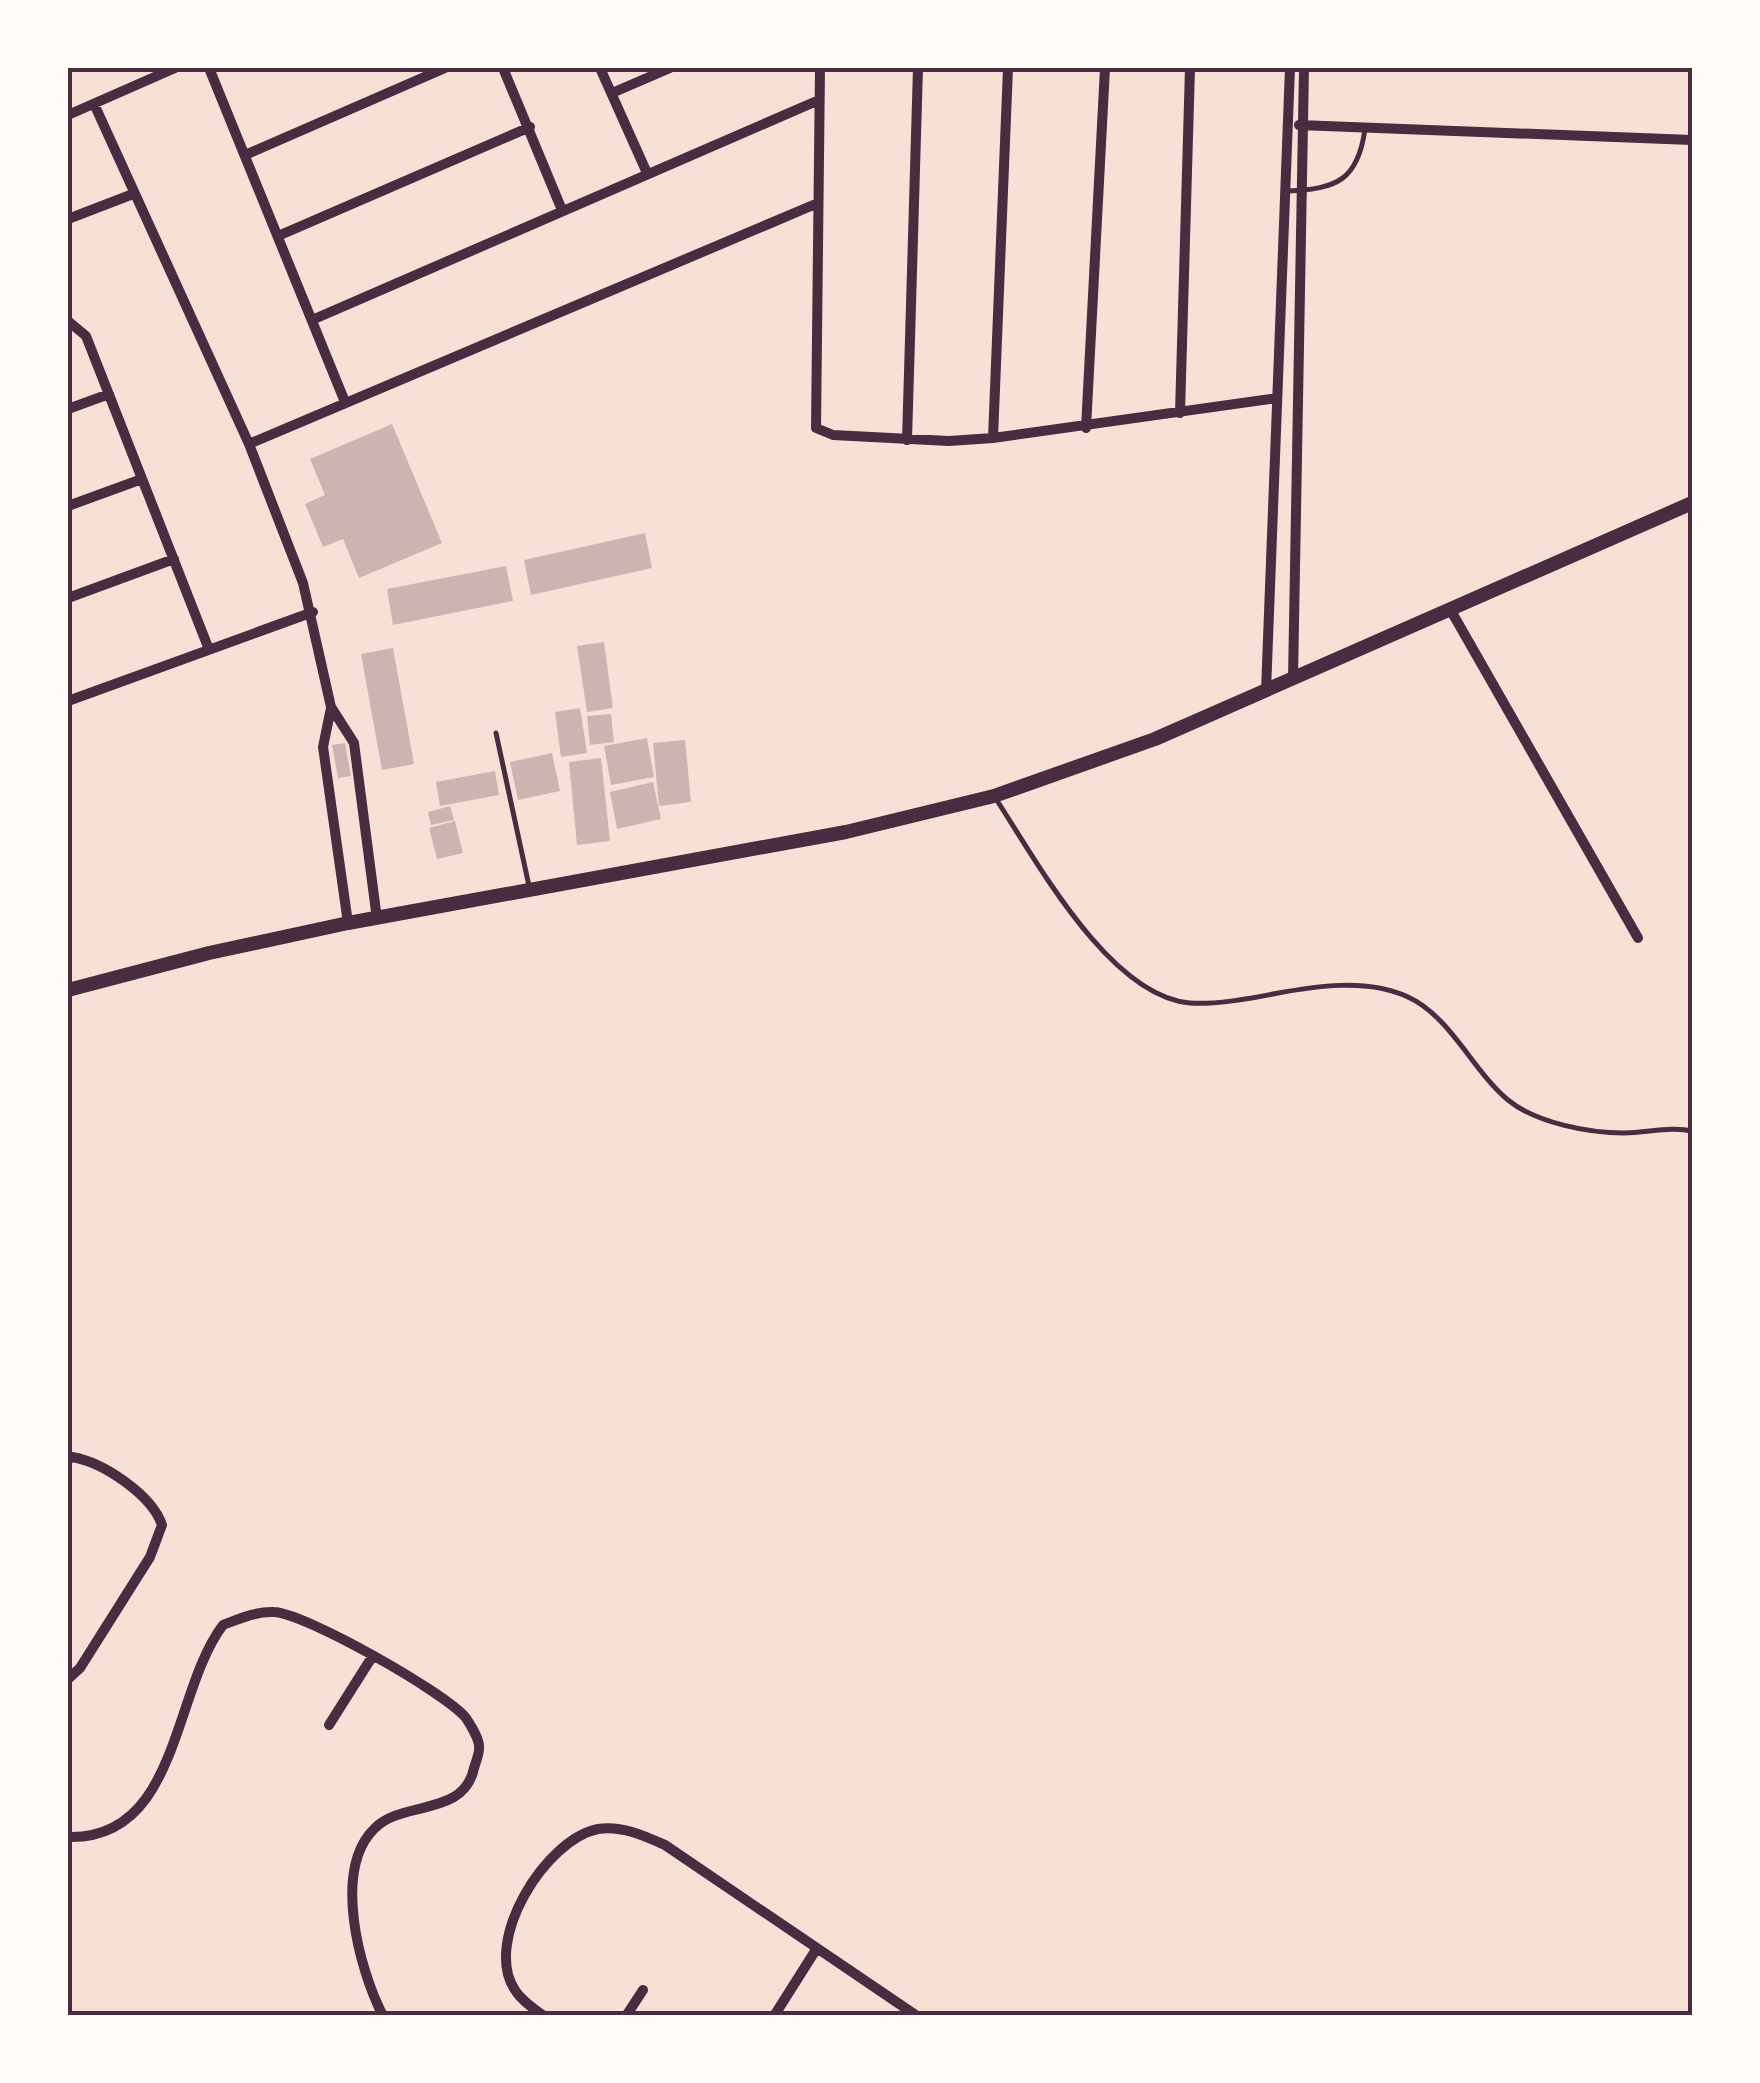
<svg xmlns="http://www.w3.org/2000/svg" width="1760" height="2083" viewBox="0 0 1760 2083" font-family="'Work Sans',sans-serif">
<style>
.building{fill:#ccb4b1}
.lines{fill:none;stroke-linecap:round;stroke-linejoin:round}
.service{stroke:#4a2c40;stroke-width:5}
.minor{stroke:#4a2c40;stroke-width:10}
.secondary{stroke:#4a2c40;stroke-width:14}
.neatline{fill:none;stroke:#4a2c40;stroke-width:4}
</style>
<rect width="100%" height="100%" fill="#f7e1d7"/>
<path class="building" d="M392,424L442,543L359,578L343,539L323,547L305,504L325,495L310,459Z
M645,533L652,568L531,595L524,560Z
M506,566L513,601L393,625L387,589Z
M604,642L613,708L587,712L577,646Z
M393,648L414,764L382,770L361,654Z
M580,708L587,753L561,757L555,712Z
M611,714L614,742L590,745L587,716Z
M647,738L654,777L611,785L604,746Z
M685,740L691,802L659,806L653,743Z
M345,743L351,776L338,778L332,745Z
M552,753L560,791L518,800L510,762Z
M601,758L610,841L577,845L569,762Z
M495,771L499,795L440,806L436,782Z
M653,782L661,819L617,829L610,792Z
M450,806L454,820L431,825L428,812Z
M455,821L463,853L437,859L429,828Z"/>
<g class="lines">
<path class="service" d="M1288,191C1337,189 1358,180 1365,129
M496,733L529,886
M996,799C1036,860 1109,996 1190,1003C1215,1005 1248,999 1273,994C1315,986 1367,978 1408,997C1450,1016 1473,1071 1508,1100C1536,1123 1589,1133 1624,1133C1647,1133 1671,1126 1692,1131"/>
<path class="minor" d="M209,68L345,402
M503,68L562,210
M600,68L647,173
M820,68L816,428L833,435L949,441L993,438L1277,398
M612,93L670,68
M95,106L249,444L303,583L331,707L354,743L377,919
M68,115L175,68
M1299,125L1692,140
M245,155L445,68
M68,219L133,194
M278,236L530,127
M312,320L819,100
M68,321L86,336L208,647
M68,409L109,394
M1180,413L1190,68
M1086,428L1105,68
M993,438L1008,68
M907,440L918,68
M249,444L818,203
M68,506L142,479
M68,598L174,559
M1450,609L1638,938
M1293,679L1304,68
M1266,691L1290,68
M68,701L313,612
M331,708L323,747L348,923
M68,1460L72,1457C103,1462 152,1495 162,1525L150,1557L80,1668L68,1679
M329,1725L372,1657
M68,1837C179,1840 172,1692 223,1625C239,1619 257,1611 274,1612C305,1613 446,1693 466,1718C470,1724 479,1739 479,1746C480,1752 476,1762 474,1768C464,1817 403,1800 375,1828C332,1869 359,1969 383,2016
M544,2016C534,2009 521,2000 515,1990C482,1941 546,1839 598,1829C621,1825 645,1836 665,1845L917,2016
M626,2016L643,1990
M774,2016L817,1948"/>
<path class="secondary" d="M68,990L209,953L348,923L846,832L994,796L1155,739L1692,503"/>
</g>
<rect width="1760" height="2083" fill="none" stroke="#fffaf5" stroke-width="140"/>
<rect x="70" y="70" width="1620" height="1943" class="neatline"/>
</svg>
